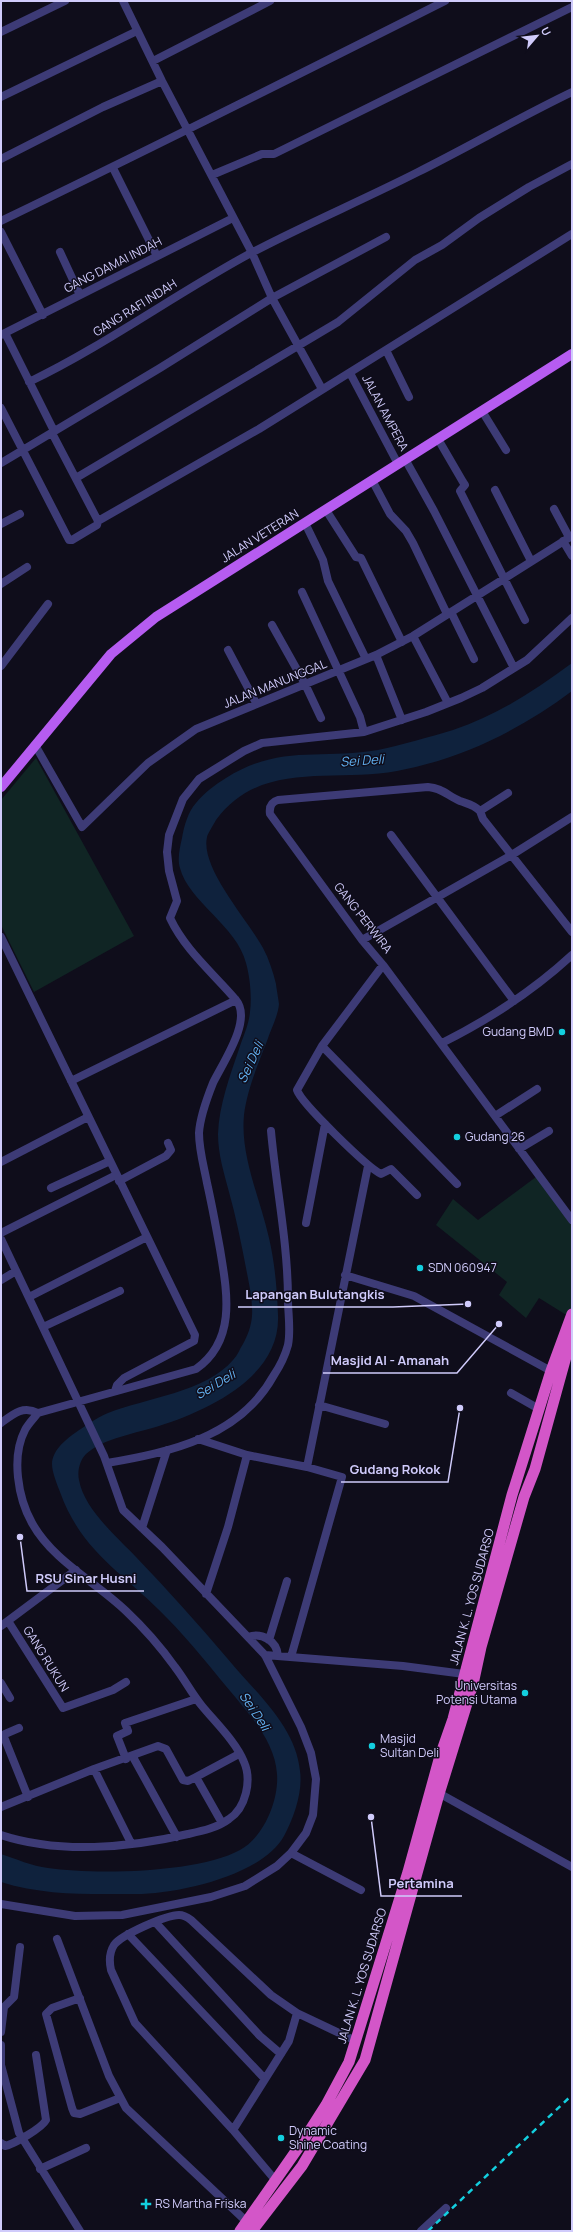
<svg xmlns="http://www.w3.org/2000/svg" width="573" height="2232" viewBox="0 0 573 2232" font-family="Manrope,sans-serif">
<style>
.green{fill:#102524}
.water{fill:#0f223d}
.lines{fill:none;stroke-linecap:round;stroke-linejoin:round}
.minor{stroke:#3d3b76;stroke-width:8}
.primary{stroke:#b65cf1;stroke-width:10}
.trunk{stroke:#d356c8;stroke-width:11}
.rail{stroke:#13cfdf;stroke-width:2.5;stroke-dasharray:6 5;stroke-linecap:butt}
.poi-dot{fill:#13cfdf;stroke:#0f0d1b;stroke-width:1.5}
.labels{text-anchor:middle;stroke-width:3;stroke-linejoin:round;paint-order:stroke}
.street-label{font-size:12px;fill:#d0cbfb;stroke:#0f0d1b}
.poi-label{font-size:12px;fill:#d0cbfb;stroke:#0f0d1b;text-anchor:start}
.water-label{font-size:13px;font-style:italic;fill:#62b2f2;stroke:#0f0d1b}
.leader{fill:none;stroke:#d0cbfb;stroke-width:1.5}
.callout-dot{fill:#d0cbfb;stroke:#0f0d1b;stroke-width:1.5}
.callout-label{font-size:13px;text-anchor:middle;font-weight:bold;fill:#d0cbfb;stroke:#0f0d1b;stroke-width:3;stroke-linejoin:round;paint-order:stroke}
</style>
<rect width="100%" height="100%" fill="#0f0d1b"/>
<path class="green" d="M36,758L134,936L34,992L1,925V800Z
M536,1177L572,1226V1308L568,1316L539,1298L526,1318L499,1295L507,1282L436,1225L453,1199L478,1220Z"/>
<path class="water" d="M572,663V691C520,730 461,759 397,771C334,783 261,759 216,820C215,822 207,835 207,837C200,868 248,920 263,948C269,959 273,972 276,984C276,986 279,1002 279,1004C278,1016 271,1029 267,1041C258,1064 247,1090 244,1115C240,1156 260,1198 269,1238C275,1264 277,1289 278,1315C281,1377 208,1410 159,1426C138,1433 103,1438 86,1454C80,1460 77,1471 79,1480C84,1509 117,1537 136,1557C168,1590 198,1624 227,1658C254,1691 296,1726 300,1771C303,1791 294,1818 284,1836C263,1875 178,1894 136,1894C90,1894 45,1896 1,1882V1854C16,1859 32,1866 48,1868C95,1875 198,1873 240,1850C264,1837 279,1800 277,1774C275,1744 254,1720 236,1698C213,1671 191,1642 166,1617C124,1573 82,1553 60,1492C57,1484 52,1472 52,1464C52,1451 65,1440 75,1433C85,1426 96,1418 108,1413C146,1398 206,1392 233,1360C238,1355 239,1350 243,1344C248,1334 251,1327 252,1316C253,1300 249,1284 246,1268C241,1242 236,1217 229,1192C224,1173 218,1154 218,1134C219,1105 230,1076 239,1049C243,1037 249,1024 250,1012C252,997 250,977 246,963C237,926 188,901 180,868C177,859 180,847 182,838C184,826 188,812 196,803C204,793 216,784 226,778C280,744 320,760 378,750C402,745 429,737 453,730C498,715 534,691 572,663Z"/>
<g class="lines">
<path class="minor" d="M123,1L162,81L252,253L272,298L322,389
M1,32L65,1
M153,61L270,1
M1,97L137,31
M1,159L103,107L162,81
M113,168L157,256
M212,175L262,154H274L572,7
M1,221C150,149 298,75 445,1
M1,232L43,315
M60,252L80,295
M5,333L54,431
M1,335L233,218
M386,350L409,397
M350,373L398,464
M29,382C106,345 175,294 251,253C306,224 363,200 418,172C470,146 520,117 572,92
M1,408L69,540H72L97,525L98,521L259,429L572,234
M482,411L506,450
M52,433L98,521
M438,439L463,482L465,485L460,491L525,620
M405,459L434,511L514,668
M1,463L160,368L272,298L386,237
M76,478L338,322L415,260L442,245L479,218L529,187L572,164
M372,480L390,514L406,531L413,543L447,614
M495,490L531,561
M554,509L569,537
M326,510L356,557L361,558L402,642
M305,523L323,560L328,581L366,659
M1,524L20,514
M563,541L572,556
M1,584L27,567
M302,592L360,717L364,732
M451,612L474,659
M272,625L305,684L321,718
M413,636L448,703
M228,650L256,703
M376,655L402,720
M1,666L48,604
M35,745L82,827L148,763L196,729L376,655L413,636L572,536
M508,793L480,811L483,819L572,932
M480,811C473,804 468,804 460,801C448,796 442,788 428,787L278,800C271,802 269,807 270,814L362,940L383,965L572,1220
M391,835L514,1001
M1,937L195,1335L194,1341L124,1378L117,1385L115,1391
M362,940L510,856L572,817
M383,965L322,1046L297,1090C301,1103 367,1167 381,1174L391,1169L417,1195
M442,1043C488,1020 534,990 572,955
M322,1046L457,1184
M71,1081L236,1000
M495,1116L537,1089
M519,1149L549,1131
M1,1162L88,1117
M119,1181L166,1156L171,1150L168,1143
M51,1188L110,1161
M306,1223L325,1124
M1,1233L116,1175
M1,1239L104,1456L123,1510L162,1547L265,1655L301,1727L311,1753L316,1779L313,1815L306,1833L291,1853L277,1866L245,1886L211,1897L122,1915L75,1916L1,1904
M345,1275L414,1296L551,1371
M1,1280L16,1271
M29,1297L147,1237
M43,1327L120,1291
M511,1393L539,1409
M319,1405L385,1424
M1,1423C13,1414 23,1405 38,1413
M198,1439L247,1455L307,1467L342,1477L291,1657
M107,1463C171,1452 240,1437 274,1375C280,1366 285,1356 288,1345C291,1330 288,1314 288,1300C288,1243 276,1187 271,1131
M307,1467L368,1166
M142,1528L167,1450
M206,1594L228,1527L247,1455
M8,1621L63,1708L113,1690L126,1682
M1,1626L76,1570
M248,1637C262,1632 277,1641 278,1656
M269,1640L287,1581
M265,1655L403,1666L464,1674
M1,1683L10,1698
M19,1728L5,1734L4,1737L28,1797
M133,1757L177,1837
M126,1759L117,1736L128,1731L125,1723L196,1699
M94,1769L131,1843
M435,1791L572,1867
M1,1807L94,1769L158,1746L166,1749L183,1780L188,1781L196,1777
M222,1823L196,1777L239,1754
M1,1835C59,1854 129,1848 188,1834C202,1831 217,1828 229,1819C246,1808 252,1780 244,1762C236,1742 216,1723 202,1706C192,1694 185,1680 175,1667C160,1646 144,1628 126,1611C96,1582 53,1561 32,1523C18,1498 11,1457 25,1430C28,1424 34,1418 38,1413L196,1369C237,1340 227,1292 220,1249C216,1227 212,1205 207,1183C204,1167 199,1150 199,1133C200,1117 207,1098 213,1083C222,1064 253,1020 236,1000C213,973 185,950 170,918L177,901L169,871L167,852L169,835L183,799L199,779L244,751L262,743L364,732L426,712L461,698L482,688L527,660L572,618
M291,1853L361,1890
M156,1923L260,2036L281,2054
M128,1934L265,2079
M57,1939L109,2076L126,2108L247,2222
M80,1998L52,2008L46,2014L72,2108L74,2113L80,2114L120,2098
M1,2032L4,2007L14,1997L20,1947
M1,2045V2065L19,2133L80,2231
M233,2130L289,2041L297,2013
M1,2143L5,2146C14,2144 42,2128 46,2120L36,2055
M40,2169L86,2148
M276,2181L233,2130L135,2023L111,1970C109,1961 109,1953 114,1945C121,1935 166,1915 179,1915C183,1915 187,1917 191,1920L271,1995L297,2013L356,2041
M421,2231L446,2208"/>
<path class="primary" d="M1,787L111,654L156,617L572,354"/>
<path class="trunk" d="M240,2231L303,2141L326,2105L349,2062L408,1872L440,1756L453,1719L512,1495L551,1371L572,1314
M252,2231L302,2166L365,2060L439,1794L473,1684L481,1647L524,1497L535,1469L572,1335"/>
<path class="rail" d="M428,2231L572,2095"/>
</g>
<g class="poi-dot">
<circle cx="562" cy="1032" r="4"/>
<circle cx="457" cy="1137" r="4"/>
<circle cx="420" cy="1268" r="4"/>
<circle cx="525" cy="1693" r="4"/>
<circle cx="372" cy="1746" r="4"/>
<circle cx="281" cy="2138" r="4"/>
<path d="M144 2198h4v4h4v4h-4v4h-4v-4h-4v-4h4z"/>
</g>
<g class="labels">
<g class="street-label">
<text transform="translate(113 265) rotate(-27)" y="4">GANG DAMAI INDAH</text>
<text transform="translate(135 308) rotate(-32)" y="4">GANG RAFI INDAH</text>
<text transform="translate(385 413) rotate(62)" y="4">JALAN AMPERA</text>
<text transform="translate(260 536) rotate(-32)" y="4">JALAN VETERAN</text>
<text transform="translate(275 684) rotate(-22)" y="4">JALAN MANUNGGAL</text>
<text transform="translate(363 918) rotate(52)" y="4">GANG PERWIRA</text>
<text transform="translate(472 1597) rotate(-75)" y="4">JALAN K. L. YOS SUDARSO</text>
<text transform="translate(46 1659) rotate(58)" y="4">GANG RUKUN</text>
<text transform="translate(362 1976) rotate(-73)" y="4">JALAN K. L. YOS SUDARSO</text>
</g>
<g class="poi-label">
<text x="554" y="1036" text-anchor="end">Gudang BMD</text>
<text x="465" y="1141">Gudang 26</text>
<text x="428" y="1272">SDN 060947</text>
<text x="517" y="1690" text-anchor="end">Universitas<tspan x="517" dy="14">Potensi Utama</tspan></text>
<text x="380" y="1743">Masjid<tspan x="380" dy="14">Sultan Deli</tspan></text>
<text x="289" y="2135">Dynamic<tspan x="289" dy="14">Shine Coating</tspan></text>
<text x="155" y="2208">RS Martha Friska</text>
</g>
<g class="water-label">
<text transform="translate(362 760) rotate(-4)" y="5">Sei Deli</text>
<text transform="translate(250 1062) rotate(-65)" y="5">Sei Deli</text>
<text transform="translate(215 1384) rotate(-31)" y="5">Sei Deli</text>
<text transform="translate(255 1711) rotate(56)" y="5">Sei Deli</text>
</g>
</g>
<path class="leader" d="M468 1304L393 1307H238M499 1324L457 1373H323M460 1408L448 1482H341M20 1537L27 1591H144M371 1817L381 1896H462"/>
<g class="callout-dot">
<circle cx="468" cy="1304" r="4"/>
<circle cx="499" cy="1324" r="4"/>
<circle cx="460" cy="1408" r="4"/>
<circle cx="20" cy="1537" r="4"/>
<circle cx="371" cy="1817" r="4"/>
</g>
<g class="callout-label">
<text x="315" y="1299">Lapangan Bulutangkis</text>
<text x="390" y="1365">Masjid Al - Amanah</text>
<text x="395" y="1474">Gudang Rokok</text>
<text x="86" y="1583">RSU Sinar Husni</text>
<text x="421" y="1888">Pertamina</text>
</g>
<rect width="573" height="2232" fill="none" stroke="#d0cbfb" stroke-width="4"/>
<g transform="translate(537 36) rotate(62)" stroke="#0f0d1b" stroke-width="3" paint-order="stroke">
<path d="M0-3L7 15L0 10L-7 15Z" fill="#d0cbfb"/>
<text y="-6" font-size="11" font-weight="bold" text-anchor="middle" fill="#d0cbfb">U</text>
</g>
</svg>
